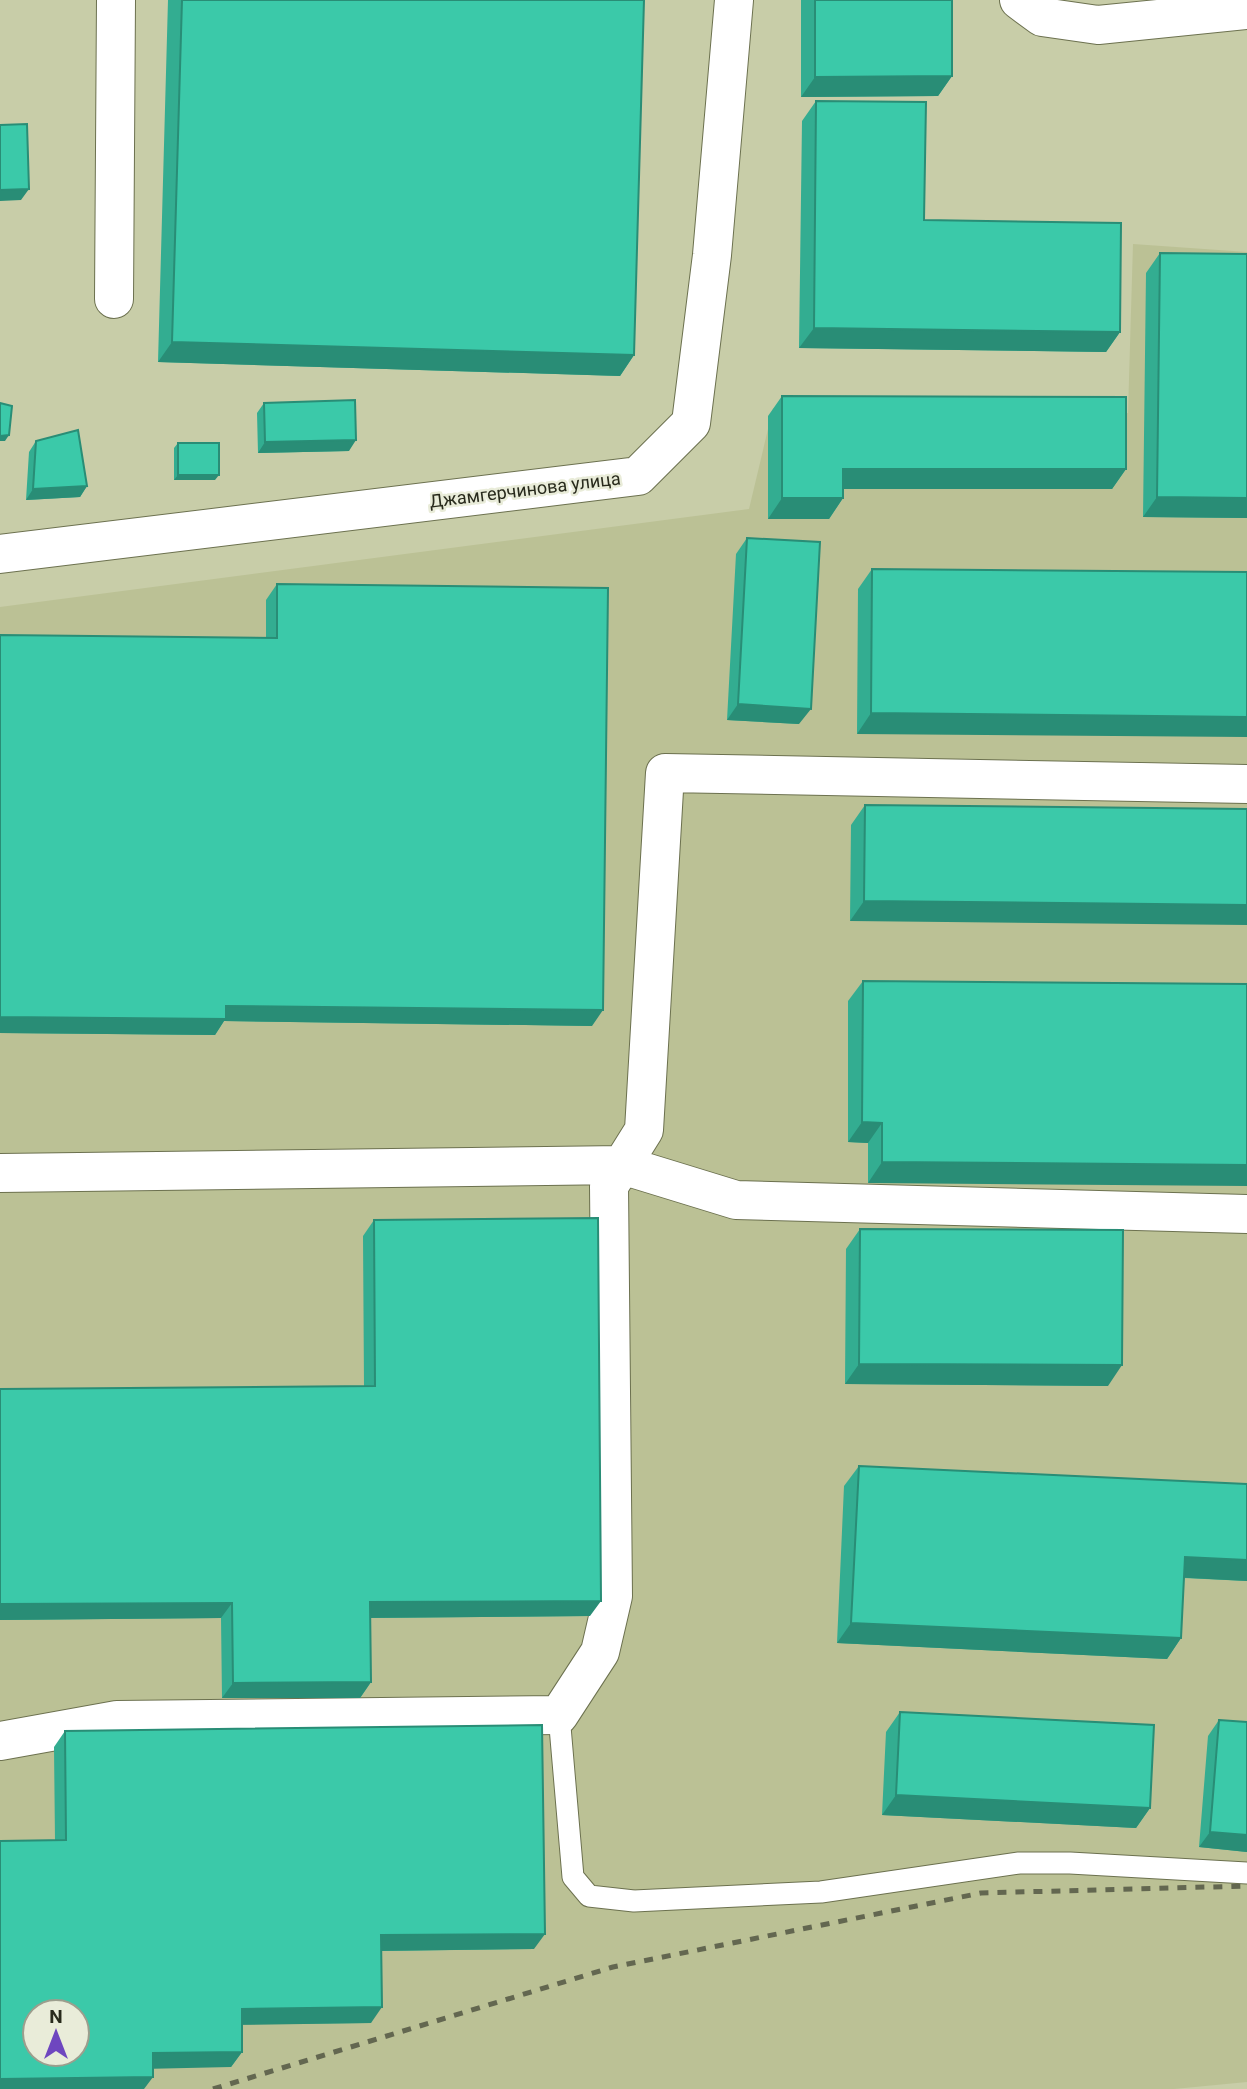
<svg xmlns="http://www.w3.org/2000/svg" width="1247" height="2089" viewBox="0 0 1247 2089" font-family="Roboto,sans-serif">
<style>
.built{fill:#bbc195;fill-rule:evenodd}
.lines{fill:none;stroke-linecap:round;stroke-linejoin:round}
.service-casing{stroke:#6c714f;stroke-width:23}
.minor-casing{stroke:#6c714f;stroke-width:40}
.tertiary-casing{stroke:#6c714f;stroke-width:40}
.service{stroke:#fff;stroke-width:21}
.minor{stroke:#fff;stroke-width:38}
.tertiary{stroke:#fff;stroke-width:38}
.rail{stroke:#636750;stroke-width:5;stroke-dasharray:9 9;stroke-linecap:butt}
.wall{fill:#33ad91}
.shaded-wall{fill:#298d76}
.building{fill:#3bc9a9;stroke:#298d76;stroke-width:2;fill-rule:evenodd}
.labels{text-anchor:middle;stroke-width:5;stroke-linejoin:round;paint-order:stroke}
.street-label{font-size:18px;fill:#282a1c;stroke:#e9ecd9}
</style>
<rect width="100%" height="100%" fill="#c8cda8"/>
<path class="built" d="M1133,244L1247,252V2082L1174,2089H0V607L749,509L773,408L1128,413ZM35,2012H77V2054H35Z"/>
<g class="lines">
<g class="service-casing">
<path id="service" d="M559,1715L573,1877L589,1896L634,1901L821,1892L1019,1863H1070L1247,1873"/>
</g>
<g class="minor-casing">
<path id="minor" d="M1019,0L1042,17L1098,25L1247,10
M114,299L116,0
M0,1173L622,1165L736,1200L1247,1214
M0,1741L117,1720L559,1715L600,1652L613,1596L609,1186L644,1130L665,773L1247,784"/>
</g>
<g class="tertiary-casing">
<path id="tertiary" d="M0,554L638,476L691,423L712,255L734,0"/>
</g>
<use href="#service" class="service"/>
<use href="#minor" class="minor"/>
<use href="#tertiary" class="tertiary"/>
<path class="rail" d="M213,2089L613,1967L981,1893L1247,1886"/>
</g>
<path class="wall" d="M168,0H644L634,355L620,376L158,362Z
M801,0H952V76L938,96L801,97Z
M816,101L924,220L1120,332L1106,352L799,348L802,121Z
M1160,253L1247,518L1143,517L1146,273Z
M782,396L1126,469L1112,489H843V498L829,519H768V416Z
M264,403L349,451L258,453L257,413Z
M36,441L87,486L80,497L26,500L29,452Z
M178,443L215,480H174V448Z
M747,538L799,724L727,720L736,554Z
M872,569L1247,572L857,734L858,589Z
M277,584L592,1026L224,1021L215,1035L0,1033V635L266,638V600Z
M865,805L1247,809L850,921L851,825Z
M863,981L1247,984L868,1183V1143L848,1142V1001Z
M374,1220L590,1616L370,1618L371,1682L360,1698H222L221,1618L0,1620V1389L364,1386L363,1236Z
M860,1229L1108,1386L845,1384L846,1249Z
M859,1466L1247,1484V1581L1184,1578L1181,1638L1167,1659L837,1643L844,1486Z
M900,1712L1150,1808L1136,1828L882,1815L886,1732Z
M1219,1720L1247,1722V1852L1199,1847L1208,1736Z
M65,1731L534,1949L382,1951L371,2023L242,2024V2052L231,2067L55,1840L54,1747Z"/>
<path class="shaded-wall" d="M952,76L938,96L801,97L815,77Z
M29,189L21,200L0,201V190Z
M814,328L1120,332L1106,352L799,348Z
M172,342L634,355L620,376L158,362Z
M9,435L5,441H0V436Z
M356,440L349,451L258,453L265,442Z
M843,469H1126L1112,489H829Z
M178,475H219L215,480H174Z
M87,486L80,497L26,500L33,489Z
M1157,497L1247,498V518L1143,517Z
M782,498H843L829,519H768Z
M738,704L811,709L799,724L727,720Z
M871,713L1247,717V737L857,734Z
M864,901L1247,905V925L850,921Z
M226,1006L603,1010L592,1026L224,1021L215,1035L0,1033V1017Z
M862,1122L882,1123L868,1143L848,1142Z
M882,1162L1247,1165V1186L868,1183Z
M859,1364L1122,1365L1108,1386L845,1384Z
M1185,1557L1247,1560V1581L1171,1577Z
M601,1601L590,1616L359,1618L370,1602Z
M232,1603L221,1618L0,1620V1604Z
M851,1623L1181,1638L1167,1659L837,1643Z
M371,1682L360,1698H222L233,1683Z
M896,1795L1150,1808L1136,1828L882,1815Z
M1210,1832L1247,1835V1852L1199,1847Z
M545,1934L534,1949L370,1951L381,1935Z
M382,2007L371,2023L231,2025L242,2009Z
M242,2052L231,2067L142,2069L153,2053Z
M153,2077L144,2089H0V2079Z"/>
<path class="building" d="M182,0H644L634,355L172,342Z
M815,0H952V76L815,77Z
M816,101L926,102L924,220L1121,223L1120,332L814,328Z
M27,124L29,189L0,190V125Z
M1160,253L1247,254V498L1157,497Z
M782,396L1126,397V469H843V498H782Z
M355,400L356,440L265,442L264,403Z
M0,403L12,406L9,435L0,436Z
M78,430L87,486L33,489L36,441Z
M178,443H219V475H178Z
M747,538L820,542L811,709L738,704Z
M872,569L1247,572V717L871,713Z
M277,584L608,588L603,1010L226,1006V1019L0,1017V635L277,638Z
M865,805L1247,809V905L864,901Z
M863,981L1247,984V1165L882,1162V1123L862,1122Z
M598,1218L601,1601L370,1602L371,1682L233,1683L232,1603L0,1604V1389L375,1386L374,1220Z
M860,1229L1123,1230L1122,1365L859,1364Z
M859,1466L1247,1484V1560L1185,1557L1181,1638L851,1623Z
M900,1712L1154,1725L1150,1808L896,1795Z
M1219,1720L1247,1722V1835L1210,1832Z
M542,1725L545,1934L381,1935L382,2007L242,2009V2052L153,2053V2077L0,2079V1841L66,1840L65,1731ZM35,2012H77V2054H35Z"/>
<g class="labels">
<g class="street-label">
<text transform="translate(525 490) rotate(-7)" y="6">Джамгерчинова улица</text>
</g>
</g>
<g transform="translate(56 2033)"><circle r="33" fill="#e9ecd9" stroke="#9c9e8d" stroke-width="2"/>
<path d="M0-5L12 26L0 18L-12 26Z" fill="#6e46bf"/>
<text y="-10" font-size="19" font-weight="bold" text-anchor="middle" fill="#282a1c">N</text>
</g>
</svg>
